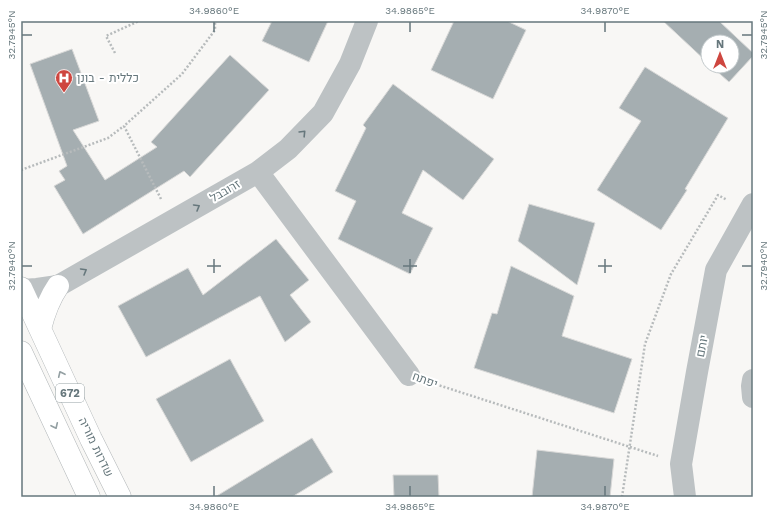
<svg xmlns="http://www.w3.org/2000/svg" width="774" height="518" viewBox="0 0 774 518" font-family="'Work Sans',Heebo,sans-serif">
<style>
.building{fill:#a5aeb1;stroke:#d9d9d8}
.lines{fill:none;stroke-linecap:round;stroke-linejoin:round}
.primary-casing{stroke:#b1b6b8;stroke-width:23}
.path{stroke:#b7bbbc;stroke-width:2.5;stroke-dasharray:2 2;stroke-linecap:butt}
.minor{stroke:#bdc2c4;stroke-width:22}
.tertiary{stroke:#bdc2c4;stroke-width:22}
.primary{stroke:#fff;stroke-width:22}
.oneway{stroke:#66777c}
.oneway2{stroke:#94a0a3}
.ticks{fill:none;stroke:#66777c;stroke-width:1.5}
.labels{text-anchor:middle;stroke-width:4;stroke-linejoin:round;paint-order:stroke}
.shield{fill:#fff;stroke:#94a0a3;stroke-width:1}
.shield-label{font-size:11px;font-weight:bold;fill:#66777c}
.poi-label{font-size:12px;fill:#66777c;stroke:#fff;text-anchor:start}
.street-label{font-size:12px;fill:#66777c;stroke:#fff}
.neatline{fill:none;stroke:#66777c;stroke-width:1.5}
.ticks-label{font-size:10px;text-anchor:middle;fill:#66777c}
</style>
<rect width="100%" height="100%" fill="#f8f7f5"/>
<path class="building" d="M272,21H328L309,62L262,41Z
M454,21H507L526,30L493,99L431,70Z
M663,21H719L753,53V56L729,82L711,66H732V42H708V63Z
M72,49L99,121L73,130L105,180L157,147L151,142L230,55L269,90L190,177L184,171L83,234L54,186L65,180L59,171L67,166L30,64Z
M645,67L728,118L685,189L687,190L661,230L597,190L641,121L619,108Z
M393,84L494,159L463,200L423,170L402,213L433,228L410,274L338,239L356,201L335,191L366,128L363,125Z
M529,204L595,223L577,285L518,241Z
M276,239L309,280L290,295L311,322L285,342L260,296L146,357L118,306L188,268L203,295Z
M511,266L574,296L562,336L632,359L614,413L474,368L492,313L497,314Z
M230,359L264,421L191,462L156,399Z
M312,438L333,472L292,497H215Z
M537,450L614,459L610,497H532Z
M393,475H438L439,497H394Z"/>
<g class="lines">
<g class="primary-casing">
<path id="primary" d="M21,288L91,439L120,497
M40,329C44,313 49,299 58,286
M21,352L89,497"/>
</g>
<path class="path" d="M115,53L106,36L139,21
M21,170L108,138L124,126
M161,199L124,126L182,74L215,30V21
M432,383L658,456
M622,497L645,344L671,274L718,195L727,200"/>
<path class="minor" d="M258,172L409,375
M21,290L37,289L58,286L258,172L288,149L323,113L350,64L367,21
M753,380L752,386L753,397"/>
<path class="tertiary" d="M685,497L681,464L697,372L716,270L753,204"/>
<use href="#primary" class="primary"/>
</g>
<defs><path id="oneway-chevron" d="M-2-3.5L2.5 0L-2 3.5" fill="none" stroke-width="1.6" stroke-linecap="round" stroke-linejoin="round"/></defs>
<g class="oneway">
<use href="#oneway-chevron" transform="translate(303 133) rotate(-46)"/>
<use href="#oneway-chevron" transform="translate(197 207) rotate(-30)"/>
<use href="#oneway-chevron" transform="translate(84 271) rotate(-30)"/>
</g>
<g class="oneway2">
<use href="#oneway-chevron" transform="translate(61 374) rotate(-115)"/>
<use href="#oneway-chevron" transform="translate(55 426) rotate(65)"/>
</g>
<path class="ticks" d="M214,22V32M410,22V32M605,22V32M22,35H32M742,35H752M214,259V273M410,259V273M605,259V273M22,266H32M207,266H221M403,266H417M598,266H612M742,266H752M214,486V496M410,486V496M605,486V496"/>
<defs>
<g id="hospital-pin" transform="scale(0.9)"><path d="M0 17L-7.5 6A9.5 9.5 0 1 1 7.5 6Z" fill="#ce463f" stroke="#fff"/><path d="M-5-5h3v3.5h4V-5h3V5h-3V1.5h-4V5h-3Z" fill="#fff"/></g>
</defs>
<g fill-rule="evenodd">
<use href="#hospital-pin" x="64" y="78"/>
</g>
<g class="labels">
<rect class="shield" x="56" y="384" width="28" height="18" rx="3"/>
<g class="shield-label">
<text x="70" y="397">672</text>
</g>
<g class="poi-label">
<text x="77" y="82">כללית - בונן</text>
</g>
<g class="street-label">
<text transform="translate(225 191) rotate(-30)" y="4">זרובבל</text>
<text transform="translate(702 346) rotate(-79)" y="4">יותם</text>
<text transform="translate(425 380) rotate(20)" y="4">יפתח</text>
<text transform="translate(96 447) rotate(64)" y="4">שדרות מוריה</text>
</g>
</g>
<rect width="774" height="518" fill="none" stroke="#ffffff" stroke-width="44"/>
<g transform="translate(720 54)"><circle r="19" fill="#ffffff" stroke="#c2c9cb"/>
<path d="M0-3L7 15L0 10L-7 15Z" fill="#ce463f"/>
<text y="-6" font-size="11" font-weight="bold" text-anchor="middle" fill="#66777c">N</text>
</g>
<rect x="22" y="22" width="730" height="474" class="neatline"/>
<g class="ticks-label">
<text x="214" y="14">34.9860°E</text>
<text x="410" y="14">34.9865°E</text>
<text x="605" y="14">34.9870°E</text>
<text transform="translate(11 35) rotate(-90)" y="4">32.7945°N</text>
<text transform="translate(763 35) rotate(-90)" y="4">32.7945°N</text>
<text transform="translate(11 266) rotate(-90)" y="4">32.7940°N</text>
<text transform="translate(763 266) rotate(-90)" y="4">32.7940°N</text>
<text x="214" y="510">34.9860°E</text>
<text x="410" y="510">34.9865°E</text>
<text x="605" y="510">34.9870°E</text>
</g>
</svg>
